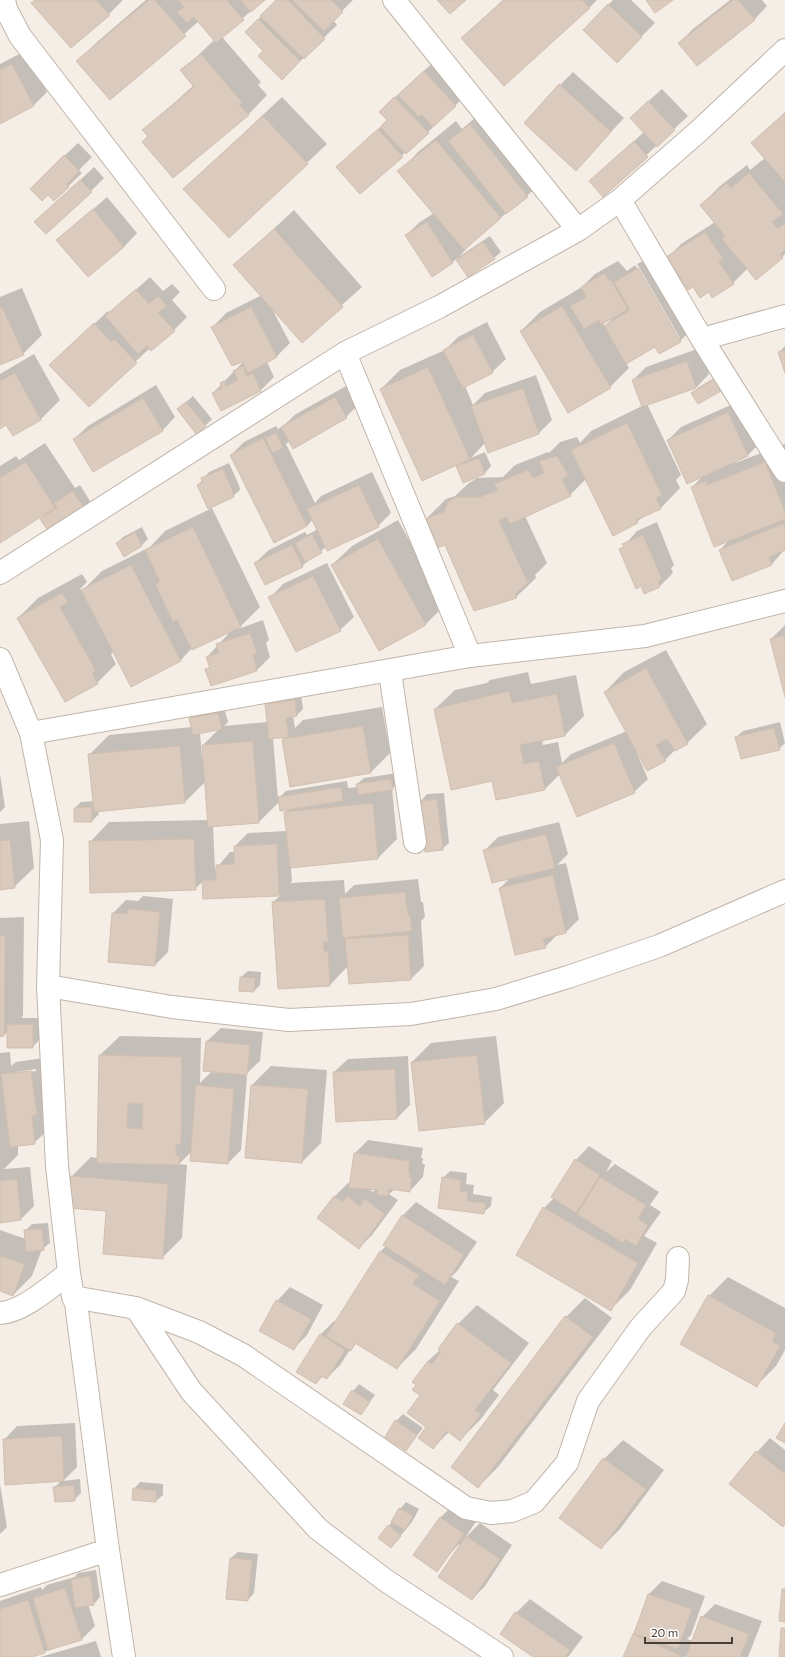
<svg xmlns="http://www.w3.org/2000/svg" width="785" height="1657" viewBox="0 0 785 1657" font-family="Commissioner,sans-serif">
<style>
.shadow{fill:#0003;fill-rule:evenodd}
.building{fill:#dacbbe;stroke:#d3bfae;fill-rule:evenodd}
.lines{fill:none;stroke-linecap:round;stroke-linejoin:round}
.street-casing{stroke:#c1b5a9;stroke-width:24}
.street{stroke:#fff;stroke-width:22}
</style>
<rect width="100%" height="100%" fill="#f5eee7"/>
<path class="shadow" d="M36,0H122V1L109,14Z
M146,0H263L222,37L261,82L258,85L267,95L248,115L148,136L144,130L194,85L182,71L214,40L199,21L110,99L78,61L97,42Z
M277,0H353L333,20L337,25L282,79L265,51L246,32Z
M503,0H597L589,8L462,38Z
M613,0H631L655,23L617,61L584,30Z
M730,0H762L767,6L754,20L679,43L693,29Z
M25,51L47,92L34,105L0,122V64Z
M438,58L469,92L428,132L360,193L337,167L388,120L393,99Z
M573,72L624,118L589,156L560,85Z
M662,89L688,116L603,196L590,181L644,132V105Z
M282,97L327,144L229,236L184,189Z
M483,111L540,183L527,196L465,247L466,249L460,256L490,236L501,252L494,258L468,275L457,258L452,263L406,235L420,222L434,213L399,172L418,152L456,121L462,129Z
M785,112V254L782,257L748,268L733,283L709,291L693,286L668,258L681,244L715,222L701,205L720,186L747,165L750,170L765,158L752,143Z
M78,143L92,157L79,170L82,173L54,200L44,175Z
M94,167L104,178L91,191L36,222Z
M107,197L137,233L124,247L58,240Z
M294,210L362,287L302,341L271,307L290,343L276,357L267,362L274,377L261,390L221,409L213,393L243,362L213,327L226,313L262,295L235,265Z
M652,256L693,328L680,341L656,346L626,363L629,368L610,387L521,331L540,312L582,287L595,274L618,261L627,271L635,265L678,338H680L637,264ZM613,318L605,326L603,323Z
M150,277L163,291L172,284L180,292L172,300L187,317L174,330L150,348L89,405L64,352L108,311L110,313Z
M22,288L42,335L23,354L0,364V297Z
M487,322L506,359L492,372L465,386L473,405L485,393L536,375L552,420L539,433L485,443L471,458L485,452L491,466L485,473L464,482L457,467L462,462L381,389L400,370L445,350L458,337Z
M785,346V370L779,352Z
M700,348L709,374L696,388L647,404L681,475L676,480L680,488L661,508L645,515L637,522L586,479L570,495L525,516L547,563L535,575L536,578L516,597L445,543L426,519L446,499L455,496L469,483L477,478L503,477L515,465L548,452L549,453L560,442L577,437L580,443L591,431L642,406L633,380L646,367Z
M34,354L60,400L41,419L13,435L7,424L0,428V374Z
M721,374L727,384L721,390L699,403L693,393L699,387Z
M156,385L175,417L162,431L74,439L88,426Z
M348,385L359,404L346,417L290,441L286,444L315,503L321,496L372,472L391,513L378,526L326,547L302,566L255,563L269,550L305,532L307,535L318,529L313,519L307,526L231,455L244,442L276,426L278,429L283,426L296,414Z
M193,396L212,419L205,426L185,403Z
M742,400L761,442L748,455L735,461V463L785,444V549L772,564L732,580L720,550L730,539L692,487L704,475L668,440L681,427Z
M45,443L75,488L80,485L90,501L84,507L41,519L49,511L0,541V466L16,456L19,460Z
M229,463L239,485L240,490L233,496L198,485L209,472Z
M212,508L260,607L238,629L263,620L269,640L266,643L270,657L257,670L211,684L206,670L210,666L207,657L230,632L192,648L181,660L132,685L114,651L111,654L116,664L97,683L18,618L38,598L82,574L87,582L80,589L82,591L102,571L150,547L165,531Z
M398,520L445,605L426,624L332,565L352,546Z
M657,522L674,565L671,568L673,573L660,586L621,549L637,531Z
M142,527L148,539L142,545L124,555L117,543L123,537Z
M327,563L354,617L340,630L297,651L270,598L283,584Z
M785,625V693L771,639Z
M666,650L707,724L687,743L675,750L665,760L636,751L648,779L634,792L560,774L545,789L493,780L435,709L455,690L487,683L490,680L528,672L531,684L576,675L584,716L565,735L542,740L543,745L558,742L562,763L571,754L627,731L605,692L624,672Z
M301,694L303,709L297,715L293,716L295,728L303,720L382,707L390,753L371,772L283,739L286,736L273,738L278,799L286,791L347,781L348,788L358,787L357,784L364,778L398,773L399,782L392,789L397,839L378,858L291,867L292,881L290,883L344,880L345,894L354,885L418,879L421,902H423L425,917L421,921L424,966L411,979L348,966L330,985L279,988L273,902L281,895L204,897L203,881L195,889L90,842L109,822L209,820L206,781L185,802L98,810L99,814L92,821H75V808L81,802L94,801L89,755L109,735L192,727L190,719L197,712L224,707L228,722L224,726L268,722L266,704L272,698ZM219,729L203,745L204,758H202L200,733ZM280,801L289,808L285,812L287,831L248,833L235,846V852H230L215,870L213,825L259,822Z
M780,722L785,743L779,749L736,737L743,731Z
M0,774L5,807L0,812Z
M444,793L449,843L442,849L421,801L427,794Z
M29,821L34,868L14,887L0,889V824Z
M559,822L568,854L557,865L566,863L579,919L566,932L558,934L545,947L500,888L510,878L484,851L498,837Z
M143,896L173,899L168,952L155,965L113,913L126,900L138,901Z
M24,917L23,1016L21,1018H39V1040L33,1047L8,1032L4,1035L0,1036V918Z
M248,971L261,972L260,985L254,991L241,977Z
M221,1028L263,1032L260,1061L245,1075L247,1076L241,1150L228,1163L191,1160L192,1151L179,1164L187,1165L182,1238L162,1258L107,1210L71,1177L91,1157L98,1158L100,1055L120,1036L201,1038L200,1083L211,1072L219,1073L207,1041Z
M496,1036L504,1103L484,1123L412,1062L431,1043Z
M10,1052L11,1066L16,1062L44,1058L48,1130L34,1143L18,1145V1155L4,1169L30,1167L34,1206L21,1219L0,1222V1053ZM36,1069V1071L16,1074V1072Z
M408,1056L410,1105L397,1118L336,1121L334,1072L348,1059Z
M271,1066L327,1070L321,1143L302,1162L252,1085Z
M368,1140L423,1148L421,1158H423L422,1164H425L423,1177L410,1191L395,1189L389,1194L398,1200L372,1235L359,1248L334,1197L348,1183L351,1185L355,1153ZM368,1189H376L373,1192Z
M589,1146L612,1161L606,1172L615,1164L659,1192L650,1205L661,1212L644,1236L657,1243L630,1290L611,1309L544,1208L554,1198L576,1160Z
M450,1171L467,1173L466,1184L474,1185L473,1194L492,1197L491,1206L484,1212L440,1207L443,1178Z
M416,1202L477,1242L458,1270L451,1277L459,1281L416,1349L397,1368L357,1343L350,1350L340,1365L327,1378L323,1376L316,1383L321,1334L334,1321L336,1322L381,1251L386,1246L384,1244L403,1215Z
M48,1223L50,1243L42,1249L32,1276L13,1295L0,1290V1230L26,1239L25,1231L32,1224Z
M728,1277L785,1308V1350L776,1366L756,1386L709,1296Z
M290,1287L323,1305L307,1335L294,1348L277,1301Z
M585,1298L612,1318L498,1467L478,1487L566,1317Z
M477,1305L529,1343L493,1390L499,1395L480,1420L460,1440L450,1431L433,1448L427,1427L421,1395L428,1361L440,1350L458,1324Z
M359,1384L375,1395L361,1414L353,1391Z
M403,1414L423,1428L406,1449L396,1421Z
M75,1423L77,1467L63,1481L80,1479L81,1493L74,1500L54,1488L62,1480L4,1440L17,1426Z
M770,1438L785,1450V1523L757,1452Z
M623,1440L664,1470L620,1529L601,1548L604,1459Z
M140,1482L163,1484V1495L156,1501L134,1489Z
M0,1484L7,1527L0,1534Z
M406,1502L419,1509L412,1522L397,1540L389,1526L400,1509Z
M454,1504L477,1520L465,1538L480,1523L512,1545L485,1586L472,1599L461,1545L459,1544L436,1570L414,1555L441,1517Z
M238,1552L258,1554L254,1593L248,1600L231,1558Z
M96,1570L100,1597L94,1604H88L95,1626L82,1639L29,1657H0V1601L41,1587L42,1590L47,1585L75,1577L78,1573Z
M662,1581L705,1596L691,1635L687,1639L693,1641L702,1617L715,1604L762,1621L748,1657H687L689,1653H687L685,1657H624L649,1594Z
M530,1599L583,1637L568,1657H535L502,1634L516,1613Z
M96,1641L101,1657H40Z"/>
<path class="building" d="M35,0H96L110,15L71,48L31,3Z
M149,0H155L186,36L110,100L76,61Z
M178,0H227L244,20L216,43L194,17L187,23L177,12L184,7Z
M240,0H265L251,12Z
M276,0H288L325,39L304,59L260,16Z
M292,0H331L343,12L324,31Z
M437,0H466L450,14Z
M504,0H582L590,8L504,86L461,38Z
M646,0H673L655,13Z
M733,0H738L755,20L697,66L678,43Z
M608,4L642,37L617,63L583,30Z
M258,19L300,61L282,80L258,56L263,51L245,32Z
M201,54L242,102L239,105L249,115L173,178L142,142L148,136L142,130L194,87L180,70Z
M12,64L34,106L0,124V70Z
M424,71L456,106L433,127L422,115L419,117L398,95Z
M559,84L611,132L576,171L524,123Z
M394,97L429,133L406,154L380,127L387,120L379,112Z
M648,101L675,130L657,147L630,118Z
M785,113V182L751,143Z
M263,116L308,164L229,238L183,189Z
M470,124L528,197L506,214L448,141Z
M378,129L403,157L360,194L336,167Z
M436,140L501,218L464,250L397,171Z
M634,141L648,157L603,197L589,181Z
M64,155L79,171L67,184L69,187L54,201L48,195L42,201L30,189Z
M749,173L783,214L772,222L778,229L785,223V250L780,254L783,258L756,280L722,239L725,236L700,205L727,183L731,188Z
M80,180L92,192L46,234L34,222Z
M93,209L124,247L88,277L56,240Z
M427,222L453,263L432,277L405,235Z
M274,229L343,307L302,343L233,265Z
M705,232L723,259L719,262L734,284L712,298L709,292L700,298L693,287L688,290L666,257Z
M483,242L495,259L468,277L456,260Z
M638,268L681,342L659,354L655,347L626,364L604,326L630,310L614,282Z
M605,273L608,280L610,279L628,309L601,325L599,320L584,329L570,306L586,297L581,287Z
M136,289L149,304L158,296L167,306L158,313L175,331L151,351L147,346L138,354L105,316Z
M562,306L611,388L568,413L520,331Z
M2,307L24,355L0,365V308Z
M251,307L277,357L248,373L242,362L232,366L211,327Z
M94,323L111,342L114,339L137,363L89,407L49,365Z
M473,335L493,373L463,388L443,350Z
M785,350V373L778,352Z
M687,361L696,388L642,407L632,380Z
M243,366L247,376L253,373L261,391L221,411L212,393L222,388L220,383L224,381L226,386L238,380L233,371Z
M428,367L470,459L422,481L380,389Z
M15,373L41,420L13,436L6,425L0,429V381Z
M714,379L721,391L698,404L691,393Z
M523,388L539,434L488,453L471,406Z
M335,397L347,418L293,449L281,427Z
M143,398L163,431L93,472L73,439Z
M186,402L206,426L196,434L177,409Z
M728,412L748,456L687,484L667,440Z
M627,423L662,495L656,498L661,509L636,520L638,523L613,536L571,450Z
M276,433L283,448L273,453L265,438Z
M263,438L307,526L274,543L230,455Z
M557,456L568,475L562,480L571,496L510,524L506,517L499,521L528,583L515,594L517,598L474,611L445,545L437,548L425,519L444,512L448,502L456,497H480L498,490L494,484L528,470L533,478L544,473L539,461Z
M479,458L485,474L463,483L456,466Z
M26,462L55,508L0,543V478Z
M765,462L785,512V519L714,547L691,487L706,481L707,485Z
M223,469L233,492H232L234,497L208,509L197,485L203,482L201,478Z
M359,485L379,527L327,551L307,509Z
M73,491L84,508L48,531L40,519L57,508L54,503Z
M785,523V550L769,557L772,565L732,581L719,550Z
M193,527L241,627L192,650L177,620L173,622L155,584L160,582L145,550Z
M135,532L142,546L124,557L116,543Z
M312,534L322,553L305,562L295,543Z
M643,535L662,579L658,581L660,587L644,594L641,586L636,589L619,549L624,547L622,544Z
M378,539L426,625L379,651L331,565Z
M292,545L303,567L265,585L254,563Z
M131,565L181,661L131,687L81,590Z
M313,576L341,631L296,652L268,597Z
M62,593L68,602L60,607L96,671L92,673L98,684L65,702L17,618Z
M250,633L257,654L253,655L257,671L211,686L205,669L210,668L206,657L219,653L216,644Z
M785,635V697L770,639Z
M646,668L688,744L675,751L667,739L656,745L666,761L647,771L604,692Z
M509,691L512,703L557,694L565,736L520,745L524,764L539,761L545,790L496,800L492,781L451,790L434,709Z
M295,700L297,716L286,718L289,737L269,739L265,704Z
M218,713L222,729L193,735L189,718Z
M363,726L371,773L290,787L282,739Z
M774,728L780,750L741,759L735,737Z
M253,741L259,823L208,827L202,745Z
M614,743L635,793L577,817L556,767Z
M180,746L185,803L94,812L88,754Z
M391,779L393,790L358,795L356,784Z
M341,787L343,801L280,811L278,797Z
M437,799L443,850L425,852L420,801Z
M373,803L378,859L290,868L284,812Z
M92,807V822H74V808Z
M546,834L555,868L492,883L483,850Z
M194,839L196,890L90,893L89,841Z
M10,840L15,888L0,890V841Z
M277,844L279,896L203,899L202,880H216V865L234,864V846Z
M553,875L566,933L543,939L546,948L515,955L499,888Z
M405,892L408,915H410L412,931L343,938L339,898Z
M325,899L328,942H323L324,951H328L330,986L278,989L272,902Z
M128,909L160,912L155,966L108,962L112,913L128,914Z
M408,935L411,980L349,984L345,939Z
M0,936H5L4,1036L0,1037Z
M240,977L255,978L254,992L239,991Z
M33,1024V1048H7V1025Z
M206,1041L250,1045L247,1075L203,1071Z
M99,1055L182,1057L181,1144H176V1156H180L179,1165L97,1163ZM128,1103L143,1104L142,1129L127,1128Z
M477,1055L485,1124L419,1131L411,1062Z
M395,1069L397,1119L336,1122L333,1072Z
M31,1071L37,1115L32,1116L35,1144L10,1147L1,1074Z
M196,1085L234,1089L228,1164L190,1161Z
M251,1085L308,1089L302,1163L245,1158Z
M354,1153L410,1161L408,1171H410L409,1177H412L410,1192L389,1189L388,1196L377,1195L378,1190L349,1188Z
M575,1159L600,1175L576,1213L551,1197Z
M70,1176L168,1184L163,1259L103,1254L106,1211L68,1208Z
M442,1177L461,1180L460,1191L468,1192L467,1201L486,1203L484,1214L438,1208Z
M600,1177L646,1205L638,1219L648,1225L636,1246L625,1239L623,1243L577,1214Z
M17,1179L21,1220L0,1223V1181Z
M334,1196L343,1202L347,1196L360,1206L365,1199L385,1214L359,1249L317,1218Z
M543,1207L638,1263L611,1311L516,1255Z
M402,1215L464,1255L445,1285L383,1245Z
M42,1229L44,1250L26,1252L24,1230Z
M380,1251L419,1275L413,1284L440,1301L397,1369L355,1343L351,1351L326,1336Z
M0,1256L25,1264L13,1296L0,1291Z
M708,1295L776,1333L772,1341L780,1346L757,1387L680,1344Z
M276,1300L311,1319L294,1350L259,1331Z
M565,1316L593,1337L478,1488L451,1467Z
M457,1323L511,1363L475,1410L481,1414L460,1441L447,1431L433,1449L418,1438L426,1427L407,1413L420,1395L412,1390L416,1385L412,1382L428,1361L432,1364L441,1352L438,1349Z
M320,1334L345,1350L327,1379L321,1376L316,1384L296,1372Z
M352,1390L370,1402L361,1415L343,1404Z
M395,1420L417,1435L406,1451L385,1437Z
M785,1423V1443L776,1438Z
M62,1436L64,1481L5,1485L3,1439Z
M756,1451L785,1474V1524L783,1527L729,1484Z
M603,1458L646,1489L601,1549L559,1518Z
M74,1485L75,1501L55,1502L53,1487Z
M133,1488L157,1491L156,1502L132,1500Z
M399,1508L413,1516L405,1530L391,1522Z
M440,1517L464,1534L437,1572L413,1555Z
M388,1525L401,1536L391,1548L378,1538Z
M466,1536L500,1559L472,1600L438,1577Z
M230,1558L252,1560L248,1601L226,1599Z
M90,1576L94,1605L75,1608L71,1579Z
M65,1588L82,1640L48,1650L33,1598Z
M782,1589H785V1622L779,1621Z
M648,1594L692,1609L678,1649L634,1634Z
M28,1600L45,1653L32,1657H0V1609Z
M515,1612L570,1650L565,1657H533L500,1634Z
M701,1616L749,1634L740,1657H686Z
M781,1628H785V1657H779Z
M633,1634L680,1655L678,1657H623Z"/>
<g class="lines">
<g class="street-casing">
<path id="street" d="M4,0L6,9L20,36L214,289
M394,0L578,230
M620,200L702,339L785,471
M702,339L785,316
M0,573L345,353L439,307L578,230L620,200L700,130L785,50
M470,656L645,636L785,601
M0,659L31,733L52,840L48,986L57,1166L69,1273L73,1297L76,1303L108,1550L124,1657
M390,672L415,842
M31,733L470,656L345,353
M48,986L172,1007L289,1020L411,1014L496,999L568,977L659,946L785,891
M73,1297L136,1308L199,1332L243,1355L466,1508L491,1513L512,1511L534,1502L567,1463L588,1401L641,1327L674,1291L677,1280L678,1258
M136,1308L191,1391L318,1529L385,1580L502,1657
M0,1313C23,1312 51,1286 69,1273
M0,1585L108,1550"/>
</g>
<use href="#street" class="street"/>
</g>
<path d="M645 1637v6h87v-6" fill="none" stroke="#493e35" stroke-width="2"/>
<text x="651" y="1637" font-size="12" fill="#493e35" stroke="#ffffff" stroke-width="3" paint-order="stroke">20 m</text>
</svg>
